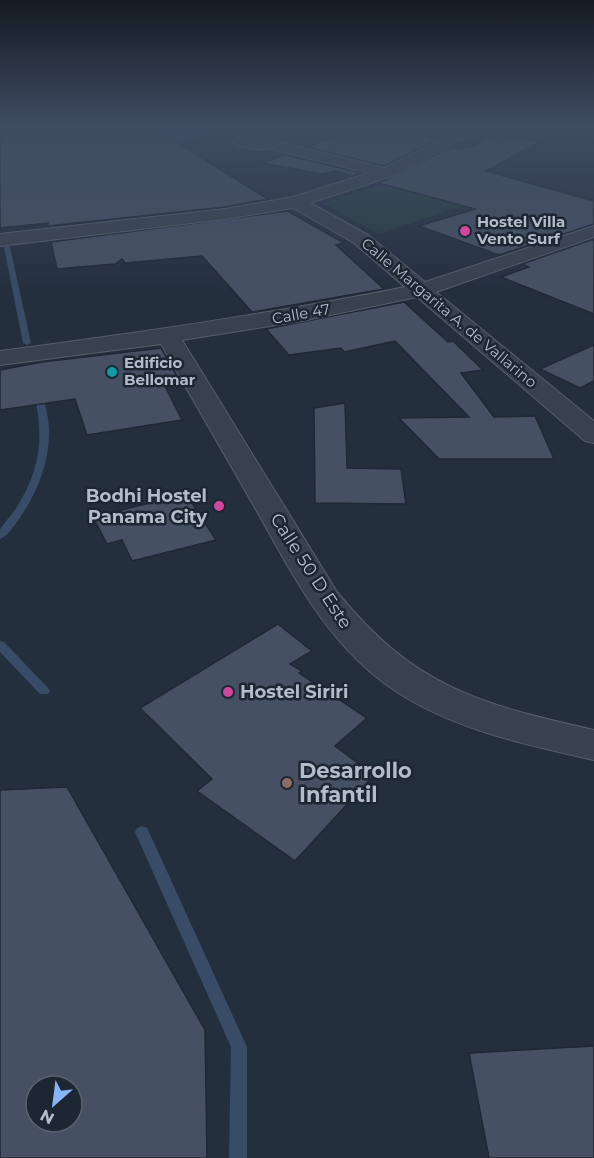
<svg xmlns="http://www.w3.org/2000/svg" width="594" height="1158" viewBox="0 0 594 1158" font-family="Montserrat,sans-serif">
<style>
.green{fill:#263c3f}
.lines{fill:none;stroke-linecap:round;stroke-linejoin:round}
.stream{fill:#394c67;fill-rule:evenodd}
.river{fill:#394c67;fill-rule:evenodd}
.building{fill:#455162;stroke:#1f2835;stroke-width:1.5;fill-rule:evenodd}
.minor-casing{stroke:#565f6c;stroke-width:2}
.minor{fill:#38414e;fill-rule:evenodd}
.hotel-dot{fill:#d1479c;stroke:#1d2633;stroke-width:2}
.culture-dot{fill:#0f9aa8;stroke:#1d2633;stroke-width:2}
.education-dot{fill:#8d6e63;stroke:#1d2633;stroke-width:2}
.labels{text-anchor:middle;stroke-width:5;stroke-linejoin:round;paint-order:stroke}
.far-poi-label{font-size:15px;font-weight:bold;fill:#b4bcc9;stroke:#1d2633;text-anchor:start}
.far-street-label{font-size:15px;fill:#b4bcc9;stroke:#1d2633}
.poi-label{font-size:18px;font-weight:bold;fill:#b4bcc9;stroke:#1d2633;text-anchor:end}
.street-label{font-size:18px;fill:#b4bcc9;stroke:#1d2633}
.near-poi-label{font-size:21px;font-weight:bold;fill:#b4bcc9;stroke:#1d2633;text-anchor:start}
</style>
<rect width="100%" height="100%" fill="#242f3e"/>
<path class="green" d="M384,184L464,206L379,234L322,203Z"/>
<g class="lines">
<path class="stream" d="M7,245L10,247L31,343L27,345L23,343L4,247Z
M35,391H41L42,393C45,405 49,418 49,430C50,461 37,494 19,519C14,526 8,536 0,539C0,538 0,531 0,530C3,524 13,513 17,507C41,468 44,437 34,393Z
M0,641L4,642L48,688L50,691L48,694H40L0,652Z
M142,826L147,828L149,832L247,1047V1158H229L231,1047L135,832L137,828Z"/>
<path class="river" d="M170,127H211L208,132L124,158L0,185V167L109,145Z"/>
</g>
<path class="building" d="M0,127H146L157,130L268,199L225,207L48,226V223L0,228Z
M357,127H403L436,140L384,166L307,147Z
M494,135L539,142L486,171L594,201V224L499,255L419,226L475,209L379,183L453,146L461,149L474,146Z
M285,155L361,173L353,176L335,171L321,174L263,163Z
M288,211L344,243L336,245L384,289L252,312L202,256L125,263L122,259L115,264L57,269L51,242Z
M594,239V314L501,277L529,267L522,264Z
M404,302L448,342L453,341L483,370L461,373L494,417L535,416L554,459H439L399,418L469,417L395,341L344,352L341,348L289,355L266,329Z
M594,345V381L580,388L540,369Z
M161,348L181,384L165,386L182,420L87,435L75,399L0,410V370L42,362Z
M345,403L347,468L401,469L406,504L315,503L314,408Z
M186,494L216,540L132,561L122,540L107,544L93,517Z
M278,624L312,651L290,664L302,671L299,673L367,718L335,746L374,775L295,861L197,791L212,779L140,708Z
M67,787L205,1030L207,1158H0V790ZM36,1086H72V1122H36Z
M594,1046V1158H489L469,1053Z"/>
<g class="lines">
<g class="minor-casing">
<path id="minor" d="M466,127H485L392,176L310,203L368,235L425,282L594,226V237L436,292L594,421V443L585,441L417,297L302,321L182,340L337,592C414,687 479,704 594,730V760C527,745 455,730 397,692C328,647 293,575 254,506C223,452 192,398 161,344L0,365V351C136,333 271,314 405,287L354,243L293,208L225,219L0,246V234L225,209L293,197L369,173L267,148L259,150L235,145L233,142C242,129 270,129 279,142L384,168Z"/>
</g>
<use href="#minor" class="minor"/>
</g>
<linearGradient id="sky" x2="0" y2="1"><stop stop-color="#141a22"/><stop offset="0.44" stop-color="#3f4d63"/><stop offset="1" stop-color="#3f4d63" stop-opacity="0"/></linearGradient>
<rect width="594" height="290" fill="url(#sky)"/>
<g class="hotel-dot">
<circle cx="465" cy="231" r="6"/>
<circle cx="219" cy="506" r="6"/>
<circle cx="228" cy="692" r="6"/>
</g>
<circle class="culture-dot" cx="112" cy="372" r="6"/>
<circle class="education-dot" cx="287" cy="783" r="6"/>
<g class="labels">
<g class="far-poi-label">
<text x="477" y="227">Hostel Villa<tspan x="477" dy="17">Vento Surf</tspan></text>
<text x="124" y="368">Edificio<tspan x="124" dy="17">Bellomar</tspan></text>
</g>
<g class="far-street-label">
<text transform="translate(449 313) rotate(40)" y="5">Calle Margarita A. de Vallarino</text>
<text transform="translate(301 314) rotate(-10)" y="5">Calle 47</text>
</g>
<g class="poi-label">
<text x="207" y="502">Bodhi Hostel<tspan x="207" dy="21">Panama City</tspan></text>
<text x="240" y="698" text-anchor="start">Hostel Siriri</text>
</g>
<g class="street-label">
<text transform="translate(311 571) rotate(57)" y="6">Calle 50 D Este</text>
</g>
<g class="near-poi-label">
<text x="299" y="778">Desarrollo<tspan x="299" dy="24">Infantil</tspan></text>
</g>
</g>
<g transform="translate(54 1104) rotate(208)"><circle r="28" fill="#1d2633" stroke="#59626f" stroke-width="1.5"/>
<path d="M0-4.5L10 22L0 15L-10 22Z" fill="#8ab4f8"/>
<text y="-9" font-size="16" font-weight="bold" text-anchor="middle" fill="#b4bcc9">N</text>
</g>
</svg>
